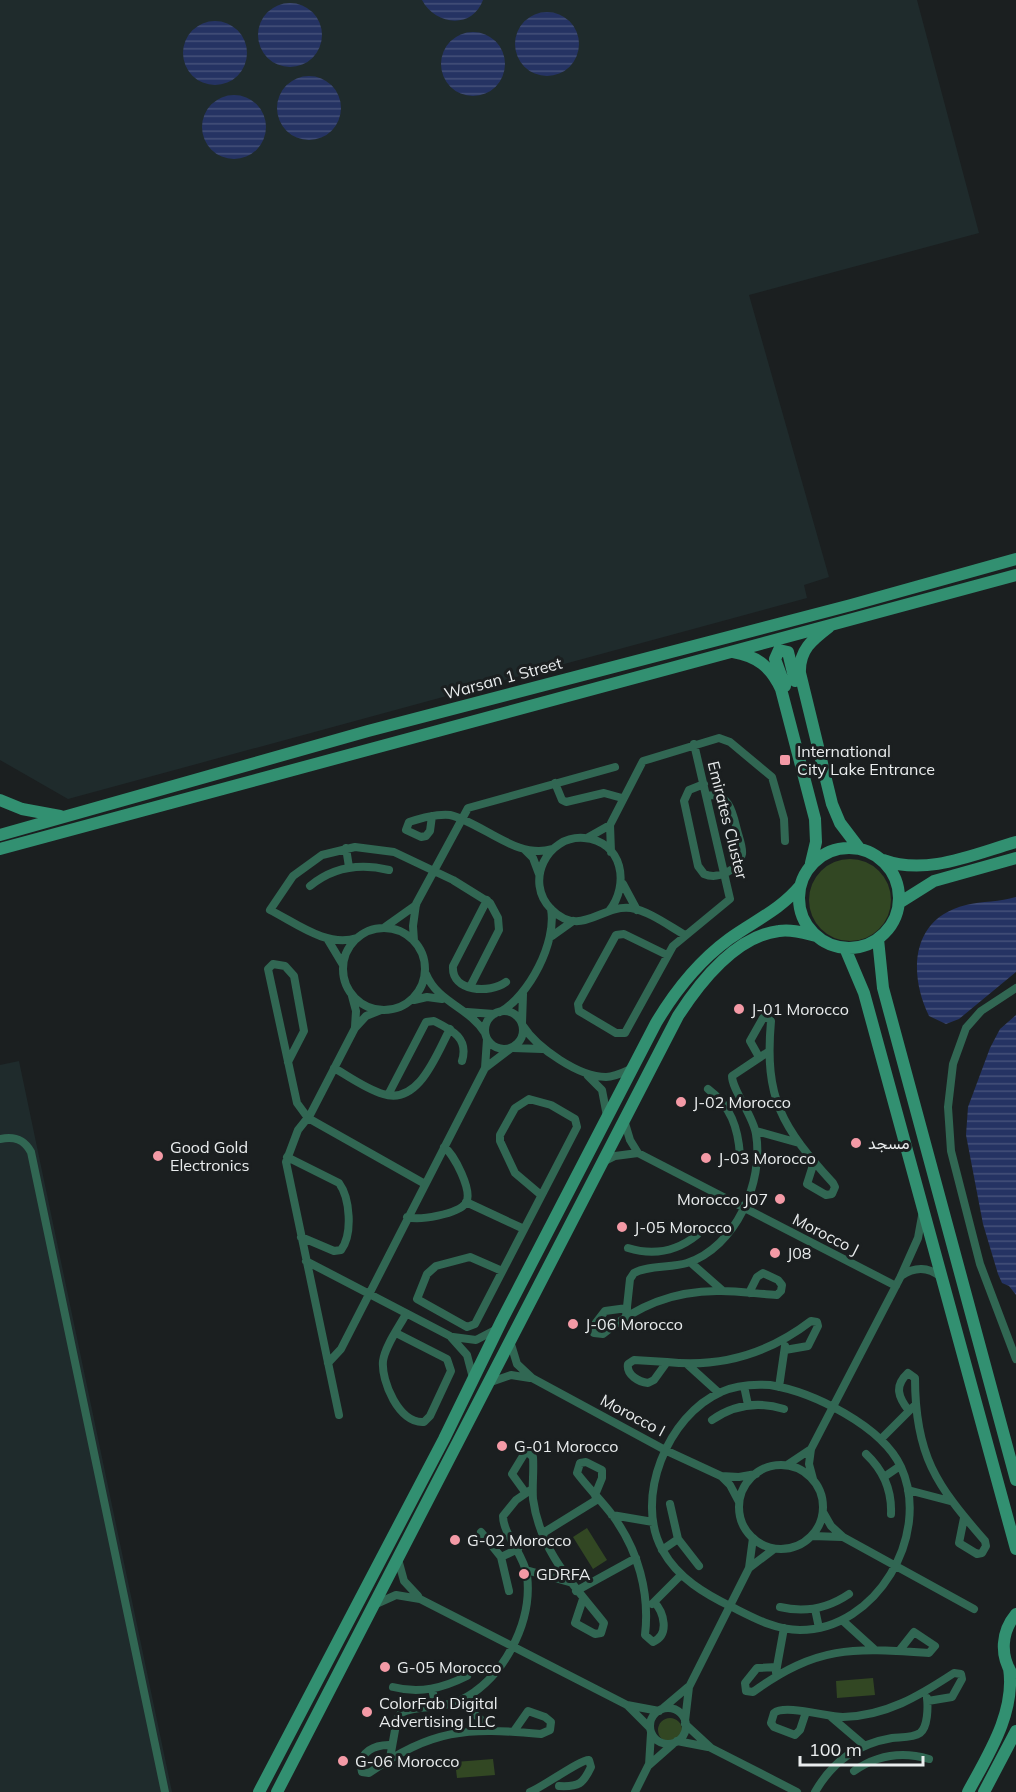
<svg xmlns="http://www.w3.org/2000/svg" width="1016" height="1792" viewBox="0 0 1016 1792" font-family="Mulish,Vazirmatn,sans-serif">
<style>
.built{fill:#1f2b2c}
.grass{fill:#324723}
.water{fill:url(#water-rules)}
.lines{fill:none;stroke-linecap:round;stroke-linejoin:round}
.street{stroke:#316753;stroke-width:8}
.secondary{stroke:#329071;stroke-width:12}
.poi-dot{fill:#f49aa6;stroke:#1b1f20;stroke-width:2}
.labels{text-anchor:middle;stroke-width:6;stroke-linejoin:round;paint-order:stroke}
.street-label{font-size:16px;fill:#eaedee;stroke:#1b1f20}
.poi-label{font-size:16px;fill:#eaedee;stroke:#1b1f20;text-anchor:start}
</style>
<defs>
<pattern id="water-rules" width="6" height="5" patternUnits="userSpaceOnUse" patternTransform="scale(1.5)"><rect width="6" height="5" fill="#253363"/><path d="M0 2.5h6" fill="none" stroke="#45517a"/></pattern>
</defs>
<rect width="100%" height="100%" fill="#1b1f20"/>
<path class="built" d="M0,0H917L979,233L749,295L829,577L804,585L807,598L68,799L0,760Z
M19,1061L172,1792H0V1065Z"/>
<path class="grass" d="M809 900a41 41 0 1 1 82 0a41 41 0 1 1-82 0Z
M587,1528L607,1560L593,1569L573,1537Z
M873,1678L875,1695L837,1698L836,1681Z
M658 1730a12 12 0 1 1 24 0a12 12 0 1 1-24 0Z
M493,1759L495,1775L457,1778L455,1762Z"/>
<path class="water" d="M422,0H483C472,30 435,25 422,0Z
M258 35a32 32 0 1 1 64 0a32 32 0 1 1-64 0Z
M515 44a32 32 0 1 1 64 0a32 32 0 1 1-64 0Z
M183 53a32 32 0 1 1 64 0a32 32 0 1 1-64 0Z
M441 64a32 32 0 1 1 64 0a32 32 0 1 1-64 0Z
M277 108a32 32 0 1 1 64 0a32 32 0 1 1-64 0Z
M202 127a32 32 0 1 1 64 0a32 32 0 1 1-64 0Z
M1016,897V972L959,1019L946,1024L929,1016C908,973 911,918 966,905C982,901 1000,902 1016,897Z
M1016,1015V1295L1009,1286L1002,1283L998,1274L983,1224L966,1135L968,1107L990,1048L1000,1029Z"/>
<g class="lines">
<path class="street" d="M555,783L562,800L566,802L604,793L622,798
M704,784L689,790L684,801L698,866L704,874C718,880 739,870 742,854C743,847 739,838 737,830C733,814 729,791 707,796
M432,816L430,831L426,836L421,837L406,830L409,822C422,818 435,814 450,815C483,823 517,860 552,849
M587,838L610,825
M346,848L349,867
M525,850L533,858L539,874
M611,852L610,825L643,761L719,738L730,742L772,777L784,819L785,841
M623,884L637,910
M310,886C333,867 360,863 389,870
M487,900L453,966C451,992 490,994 506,982
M609,911C630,885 623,841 584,838C547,835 524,882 551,909C581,939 601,904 631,908C649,911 669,926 685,935
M385,927L416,905
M343 969a41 41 0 1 1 82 0a41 41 0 1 1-82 0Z
M552,936L573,921
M357,938C327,948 296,923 270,910L293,876L322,855L355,847L394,852L453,880L490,903L498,918L499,930L470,987
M328,940L343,965
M414,941L413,926L416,904L468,808L615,767
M667,955L624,934L616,935L578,1004L579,1011L616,1033H625L673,946L730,899L694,744
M426,974C438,1003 469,1007 485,1033
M1016,988L981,1011L966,1028L953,1064L948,1107L951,1151L980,1264L1016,1359
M352,996L356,1011L355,1027
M414,1000L427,997L442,999
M485 1030a19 19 0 1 1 38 0a19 19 0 1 1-38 0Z
M467,1012L494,1014
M500,1012C529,996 557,942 551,909
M522,1023L523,994
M523,1026C537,1048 579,1077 606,1077C616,1077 624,1072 633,1068
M513,1048L542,1049
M759,1057L750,1041L763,1018L767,1017L771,1021C764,1099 782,1127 833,1183L835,1187L832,1194L826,1195L807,1184L814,1162
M288,1062L304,1031L294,976L285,966L273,964L268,969L297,1103L308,1118L425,1184
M334,1068C350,1077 366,1089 383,1094C419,1106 437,1053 450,1029
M485,1068L487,1039
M588,1076L602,1090L607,1116
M708,1089C731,1106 738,1128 740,1155
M388,1095L426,1022L434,1021C452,1030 469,1038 462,1061
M624,1120L630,1140L638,1153L896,1286
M756,1131L799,1143
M0,1139C14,1136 24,1139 31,1152L165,1792
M287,1157L339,1183C350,1198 353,1234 341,1250L334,1251L301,1237
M601,1163L615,1156L638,1153
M466,1202L524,1229
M407,1217C419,1221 458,1214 466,1203C473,1191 454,1154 444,1147
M628,1248C654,1256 677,1251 697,1235
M306,1261L450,1336L467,1355L473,1378
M690,1262L723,1291
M502,1271L470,1257L436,1266L427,1274L417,1299L467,1327L475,1324L577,1127L575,1119L551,1105L529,1099L515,1108L500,1135V1141L515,1173L541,1195
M901,1276C915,1266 929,1267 941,1277
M627,1308L605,1311L595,1324L594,1333L603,1334C636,1306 676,1290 721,1291C740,1291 758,1294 777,1295L781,1291L782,1285L778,1280L763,1273L757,1277L749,1293
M626,1316L630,1279L634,1273C648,1265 671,1268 687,1263C736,1247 764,1182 756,1134C753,1115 732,1090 732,1076L768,1052
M396,1333L447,1359L451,1371L430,1416L424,1422C399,1424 381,1381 383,1361C385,1346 399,1327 406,1314
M453,1337L476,1340L497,1329
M510,1341L517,1364L532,1378L667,1451L721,1476L739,1477L756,1474
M667,1362L634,1360L628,1364C626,1375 639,1382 648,1383L654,1380L667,1362C721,1368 768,1354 811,1321L817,1322L818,1326L808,1346L785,1350
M328,1363L341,1349L485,1068L510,1049
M687,1364L719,1393
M488,1383L511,1375L530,1378
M770,1385C813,1392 882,1426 901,1467C932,1535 876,1630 800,1630C775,1630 754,1618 732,1607C705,1594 678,1578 663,1551C633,1499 668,1415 721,1392C736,1385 754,1384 770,1385Z
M744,1386L748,1405
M779,1387L785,1346
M909,1411C898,1397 894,1386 908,1373L915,1378C915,1455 936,1485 985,1541L986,1546L982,1553L977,1554L959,1543L964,1518
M339,1415L286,1162L298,1130L310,1115L355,1028L366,1016L381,1010
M712,1420C735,1404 758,1401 784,1409
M881,1439L913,1407
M866,1454C883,1470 892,1490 891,1514
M787,1465L811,1449
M739 1507a42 42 0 1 1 84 0a42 42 0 1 1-84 0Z
M721,1476L730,1485L739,1502
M884,1477L900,1466
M813,1479L809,1464L811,1449L901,1276L918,1238L922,1216
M908,1490L950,1501
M525,1492L512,1474L526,1451L533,1457C534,1471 532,1485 533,1499C540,1551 573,1584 604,1623L601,1633L595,1634L575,1623L583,1599
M595,1495L602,1478V1470L586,1462L580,1463L577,1473C588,1488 602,1501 613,1516C638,1550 650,1593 645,1635L653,1642C670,1635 664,1612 654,1602
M670,1504L678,1539L699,1566
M823,1512L831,1526L843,1537L974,1609
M612,1515L653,1522
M481,1532L501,1557L509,1591
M543,1533L598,1499
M812,1536L842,1537
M662,1550L678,1539
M501,1557L518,1549
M398,1559L404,1581L418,1596
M749,1568L774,1549
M526,1570L569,1582
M576,1591L636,1558
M376,1604L396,1595L420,1599L627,1705L650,1728
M652,1604L681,1575
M780,1607C805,1613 827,1609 849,1594
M815,1609L819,1628
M842,1620L874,1649
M777,1667L757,1668L745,1683L746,1691L753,1692C818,1645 853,1648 929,1653L935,1646L914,1632L899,1651
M776,1672L784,1628
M393,1687C420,1694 443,1688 467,1676
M432,1689L436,1707
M459,1701L492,1729
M627,1705L659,1711
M650 1726a18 18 0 1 1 36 0a18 18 0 1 1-36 0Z
M662,1709L688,1687
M806,1712L800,1730L795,1735L774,1727L771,1723L774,1713C785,1704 827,1717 843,1717C886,1716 919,1696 954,1673L961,1674L962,1679L952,1697L928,1701
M830,1716L864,1745
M685,1721L689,1687L749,1568L753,1538
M685,1724L711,1748L797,1792
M677,1741L708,1747
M392,1745C376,1744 357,1751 362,1772L369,1773C433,1729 465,1727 541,1734L550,1730L551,1722L545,1717L528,1711L514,1731
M390,1758L397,1719L401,1713C416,1705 441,1709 459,1701C503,1680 533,1623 527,1575C524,1555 503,1534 503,1516L516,1500L532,1489
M649,1765L651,1733
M854,1771C877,1755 902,1751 929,1759
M530,1792C543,1787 581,1759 589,1760L591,1767C583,1784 579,1787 559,1786
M635,1792L648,1766L673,1744
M815,1792C833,1761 857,1744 892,1738C900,1737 913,1738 920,1733C928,1727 928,1707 927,1698"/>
<path class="secondary" d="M829,627C812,640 799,650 800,673L832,804L840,823L859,848
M733,652C757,656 771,667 781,689L815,819L816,842L811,863
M785,686L775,659L779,650L788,652L795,681
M0,800L22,809L60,816
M0,835L368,731L851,605L1016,559
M799 898a50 50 0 1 1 100 0a50 50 0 1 1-100 0Z
M0,849L1016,575
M883,860C927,876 974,854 1016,842
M899,903L934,881L1016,858
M878,939L883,988L1016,1480
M845,948L864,993L1016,1549
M1012,1674C1000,1655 1001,1632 1016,1614
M259,1792L444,1439L502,1320L656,1023C675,991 699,961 729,939C754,921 780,910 800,886
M277,1792L678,1016C700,982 736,936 779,931C792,929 804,933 816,936
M968,1792C988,1755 1016,1712 1009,1668
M984,1792L1016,1731"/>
</g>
<g class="poi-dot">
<rect x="779" y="754" width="12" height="12" rx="3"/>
<circle cx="739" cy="1009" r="6"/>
<circle cx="681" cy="1102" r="6"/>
<circle cx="856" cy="1143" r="6"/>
<circle cx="158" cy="1156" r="6"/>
<circle cx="706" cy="1158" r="6"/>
<circle cx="780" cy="1199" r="6"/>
<circle cx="622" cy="1227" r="6"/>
<circle cx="775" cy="1253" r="6"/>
<circle cx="573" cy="1324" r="6"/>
<circle cx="502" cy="1446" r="6"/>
<circle cx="455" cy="1540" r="6"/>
<circle cx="524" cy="1574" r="6"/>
<circle cx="385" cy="1667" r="6"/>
<circle cx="367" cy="1712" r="6"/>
<circle cx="343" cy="1761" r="6"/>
</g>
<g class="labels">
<g class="street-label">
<text transform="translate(503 678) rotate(-15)" y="6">Warsan 1 Street</text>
<text transform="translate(728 820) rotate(76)" y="6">Emirates Cluster</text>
<text transform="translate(826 1234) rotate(27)" y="6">Morocco J</text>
<text transform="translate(633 1415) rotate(28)" y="6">Morocco I</text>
</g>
<g class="poi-label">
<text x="797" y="757">International<tspan x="797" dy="18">City Lake Entrance</tspan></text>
<text x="751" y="1015">J-01 Morocco</text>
<text x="693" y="1108">J-02 Morocco</text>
<text x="868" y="1149">مسجد</text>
<text x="170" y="1153">Good Gold<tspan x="170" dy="18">Electronics</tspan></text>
<text x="718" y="1164">J-03 Morocco</text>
<text x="768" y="1205" text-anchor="end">Morocco J07</text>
<text x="634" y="1233">J-05 Morocco</text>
<text x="787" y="1259">J08</text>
<text x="585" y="1330">J-06 Morocco</text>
<text x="514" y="1452">G-01 Morocco</text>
<text x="467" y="1546">G-02 Morocco</text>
<text x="536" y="1580">GDRFA</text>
<text x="397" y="1673">G-05 Morocco</text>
<text x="379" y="1709">ColorFab Digital<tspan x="379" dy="18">Advertising LLC</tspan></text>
<text x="355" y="1767">G-06 Morocco</text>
</g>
</g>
<path d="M800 1756v9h123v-9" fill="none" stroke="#eaedee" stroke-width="3"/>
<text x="809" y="1756" font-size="18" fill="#eaedee" stroke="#1b1f20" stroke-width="4.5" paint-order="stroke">100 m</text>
</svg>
